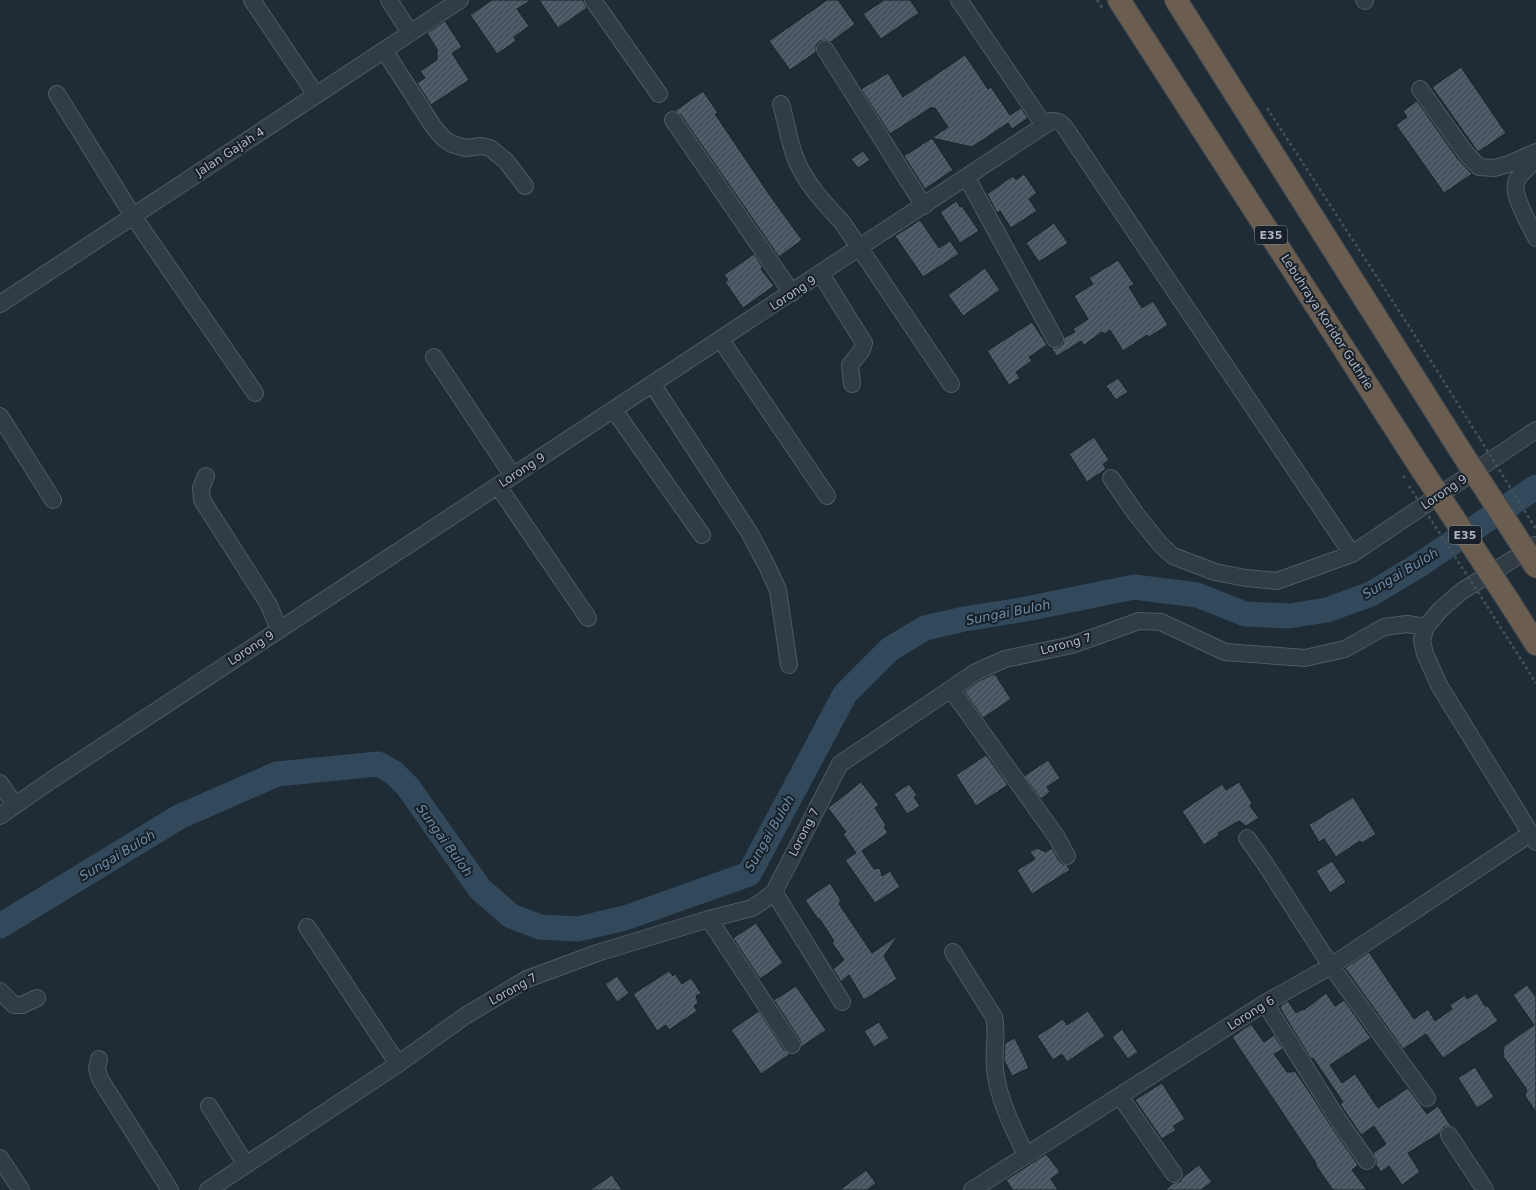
<svg xmlns="http://www.w3.org/2000/svg" width="1536" height="1190" viewBox="0 0 1536 1190" font-family="'DejaVu Sans',sans-serif">
<style>
.lines{fill:none;stroke-linecap:round;stroke-linejoin:round}
.river{stroke:#32495c;stroke-width:25}
.building{fill:url(#building-hatch);stroke:#1a232c}
.minor-casing{stroke:#505a64;stroke-width:18}
.highway-casing{stroke:#3d4750;stroke-width:24}
.path{stroke:#405455;stroke-width:2.5;stroke-dasharray:3 3;stroke-linecap:butt}
.minor{stroke:#323c45;stroke-width:16}
.highway{stroke:#6b5d4f;stroke-width:22}
.highway-bridge-casing{stroke:#3d4750;stroke-width:24;stroke-linecap:butt}
.path-bridge{stroke:#405455;stroke-width:2.5;stroke-dasharray:3 3;stroke-linecap:butt}
.highway-bridge{stroke:#6b5d4f;stroke-width:22}
.labels{text-anchor:middle;stroke-width:4;stroke-linejoin:round;paint-order:stroke}
.shield{fill:#18212a;stroke:#808a95;stroke-width:1}
.shield-label{font-size:11px;font-weight:bold;fill:#acb7c3}
.street-label{font-size:12px;fill:#acb7c3;stroke:#18212a}
.water-label{font-size:13px;font-style:italic;fill:#6c8ca7;stroke:#18212a}
</style>
<defs>
<pattern id="building-hatch" width="6" height="6" patternUnits="userSpaceOnUse"><rect width="6" height="6" fill="#475561"/><path d="M-1 1l2-2M0 6l6-6M5 7l2-2" fill="none" stroke="#5f6b76"/></pattern>
</defs>
<rect width="100%" height="100%" fill="#1f2b35"/>
<g class="lines">
<path class="river" d="M0,926L179,817L277,774L378,764L393,772L408,787L480,889L511,916L540,927L578,929L625,918L749,874L845,694L890,649L925,628L964,619L1026,609L1134,587L1197,595L1245,614L1289,616L1327,610L1371,594L1419,565L1536,487"/>
</g>
<path class="building" d="M492,0H531L517,9L529,26L514,37L516,41L497,54L470,15Z
M539,0H583L587,8L558,28Z
M827,0H838L855,24L831,42L825,40L820,41L816,45V52L790,70L769,41Z
M884,0H910L919,13L881,39L863,14Z
M445,21L462,47L452,53L469,80L431,105L417,83L425,78L420,71L437,60V49L427,33Z
M965,55L988,89L991,87L1010,115L1021,108L1028,118L1012,129L1008,123L972,147L932,138L948,127L935,108L933,109L932,107L890,134L861,89L888,73L903,97Z
M1461,67L1506,133L1478,152L1432,87Z
M703,91L718,113L715,114L771,197L802,240L779,257L681,115L675,111Z
M1417,101L1457,158L1472,174L1444,193L1396,125L1407,117L1403,111Z
M932,138L953,170L925,189L904,156Z
M863,151L870,160L858,168L851,159Z
M1024,174L1037,193L1029,199L1037,211L1011,228L1000,211L997,213L987,194L1013,176L1016,180Z
M957,201L960,207L962,206L979,231L960,243L940,212Z
M920,220L939,248L950,241L959,254L923,277L895,236Z
M1054,223L1068,243L1039,262L1026,243Z
M754,254L763,268L761,269L774,286L743,308L725,282L728,280L724,275Z
M1118,260L1134,284L1129,287L1142,308L1153,301L1168,325L1149,337L1147,335L1123,351L1110,330L1105,334L1102,332L1084,345L1081,341L1057,356L1051,348H1055L1060,347L1063,344L1064,338L1075,332L1073,329L1088,319L1074,296L1093,284L1089,278Z
M985,268L1000,290L963,316L948,295Z
M1032,322L1047,345L1029,357L1032,361L1016,372L1020,378L1009,385L987,351Z
M1118,378L1128,392L1116,400L1106,386Z
M1094,437L1109,460L1103,464L1106,469L1087,482L1069,454Z
M995,674L1011,699L983,718L964,691L981,680Z
M986,755L1008,785L976,806L956,775Z
M1048,760L1060,778L1047,787L1050,792L1041,799L1024,776Z
M861,782L879,805L875,808L886,825L884,827L888,833L862,851L874,869L880,868L882,876L890,871L900,887L875,903L845,860L856,853L843,834L846,832L828,808Z
M1239,782L1252,803L1250,806L1259,818L1246,826L1239,821L1218,833L1219,835L1204,845L1182,811L1222,784L1226,790Z
M909,784L917,795L914,797L920,806L907,814L894,794Z
M1353,797L1376,834L1362,843L1360,841L1336,857L1324,839L1319,842L1309,825Z
M1037,848L1046,852L1052,848L1059,861L1062,864L1067,865L1070,870L1032,894L1017,870L1035,859L1030,852Z
M1332,861L1346,882L1330,893L1316,871Z
M830,883L840,899V903L839,904L872,953L897,936V937L884,956L897,979L864,1000L849,975L841,982L833,969L844,960L832,943L834,941L819,918L818,919L805,900Z
M756,923L783,963L760,979L733,938Z
M1369,952L1414,1019L1428,1009L1435,1021L1452,1009L1450,1005L1465,995L1467,999L1477,993L1485,1006H1488L1498,1021L1443,1058L1426,1034L1403,1049L1345,968Z
M669,971L673,976L675,974L682,984L691,978L701,993L696,996L698,1003L694,1006L697,1011L669,1030L666,1025L657,1031L633,994Z
M617,976L629,993L617,1002L605,984Z
M1527,985L1536,997V1112L1525,1096L1527,1090L1503,1056L1504,1046L1534,1025L1513,995Z
M796,986L826,1030L801,1047L800,1040L774,1000Z
M1326,993L1335,1006L1344,1000L1371,1038L1330,1065L1342,1083L1355,1074L1378,1108L1408,1088L1427,1114L1438,1106L1451,1126L1444,1127L1440,1133L1408,1153L1420,1172L1402,1185L1389,1166L1381,1172L1376,1165V1160L1373,1153L1386,1144L1374,1126L1361,1135L1340,1104L1343,1102L1313,1058L1311,1059L1280,1008L1281,1005L1288,1001L1296,1013L1303,1009L1304,1010Z
M759,1011L784,1050L790,1054L761,1074L731,1030Z
M1088,1011L1105,1036L1067,1062L1062,1054L1053,1060L1037,1036L1063,1019L1067,1025Z
M879,1022L889,1038L874,1047L864,1031Z
M1251,1024L1264,1042L1274,1035L1283,1049L1274,1054L1287,1072H1292L1295,1071L1310,1093L1331,1126L1358,1165L1352,1170L1367,1190H1333L1315,1164L1316,1163L1232,1037Z
M1122,1029L1138,1052L1128,1059L1112,1037Z
M1015,1038L1029,1068L1012,1076L1004,1060L1005,1043Z
M1475,1067L1494,1097L1477,1108L1458,1078Z
M1162,1083L1185,1119L1173,1126L1176,1130L1162,1139L1135,1100Z
M1046,1154L1060,1172L1051,1179L1058,1190H1013L1006,1180Z
M1199,1165L1212,1182L1201,1190H1165L1174,1183L1180,1182L1183,1177Z
M866,1170L876,1183L867,1190H840Z
M612,1175L622,1190H590Z"/>
<g class="lines">
<g class="minor-casing">
<path id="minor" d="M252,0L316,95
M389,0L410,33
M593,0L659,94
M959,0L1044,125
M1364,0L1365,1
M825,49L924,206
M384,50L433,126L443,138L452,144L466,148L481,146L490,148L506,161L525,186
M1420,89L1465,152L1479,167L1494,168L1509,164L1536,152
M57,94L133,216L255,393
M781,104C786,121 789,141 795,157C805,183 824,203 842,222L951,384
M673,120L792,293
M1536,159C1531,165 1520,174 1517,180C1510,194 1530,224 1536,238
M967,178L1055,339
M821,274L864,343L862,350L850,365L852,384
M0,304L460,0
M721,340L827,496
M434,357L513,476
M653,385L749,532L767,566L778,590L789,665
M614,410L702,535
M0,416L53,500
M206,476L201,488L202,500L269,605L279,630
M1111,478L1136,514L1160,544L1173,556L1215,572L1246,578L1277,581L1352,554L1536,430
M498,486L588,618
M1536,545L1462,591L1440,610L1426,627L1422,640L1425,654L1440,687L1536,842
M951,689L1056,836L1067,856
M0,783L15,805
M0,816L50,781L1051,121C1059,121 1062,123 1066,129L1352,554
M1247,838L1264,862L1331,966L1427,1098
M774,892L842,1002
M709,919L792,1045
M307,927L398,1064
M953,952L994,1017C998,1034 993,1051 995,1069C998,1099 1013,1128 1026,1155
M0,991L14,1005H22L37,998
M1265,1003L1339,1121L1367,1161
M99,1059L97,1069L100,1079L170,1190
M1120,1096L1174,1174
M209,1106L246,1165
M1449,1135L1485,1190
M0,1158L21,1190
M208,1190L398,1064L465,1016L527,979L597,953L709,919L752,908L764,900L774,892L840,764L976,672L1005,659L1072,645L1139,621L1161,622L1225,652L1305,658L1345,649L1384,627L1407,624L1426,627
M972,1190L1265,1003L1331,966L1530,834"/>
</g>
<g class="highway-casing">
<path id="highway" d="M1119,0L1422,470
M1176,0L1458,447
M1508,600L1536,644"/>
</g>
<path class="path" d="M1097,0L1103,9
M1267,108L1412,331L1480,439
M1487,606L1536,683"/>
<use href="#minor" class="minor"/>
<use href="#highway" class="highway"/>
<g class="highway-bridge-casing">
<path id="highway-bridge" d="M1458,447L1536,567
M1422,470L1508,600"/>
</g>
<path class="path-bridge" d="M1480,439L1536,529
M1403,476L1407,481
M1409,486L1487,606"/>
<use href="#highway-bridge" class="highway-bridge"/>
</g>
<g class="labels">
<g class="shield">
<rect x="1255" y="226" width="32" height="18" rx="3"/>
<rect x="1449" y="526" width="32" height="18" rx="3"/>
</g>
<g class="shield-label">
<text x="1271" y="239">E35</text>
<text x="1465" y="539">E35</text>
</g>
<g class="street-label">
<text transform="translate(230 152) rotate(-33)" y="4">Jalan Gajah 4</text>
<text transform="translate(793 293) rotate(-33)" y="4">Lorong 9</text>
<text transform="translate(1327 322) rotate(57)" y="4">Lebuhraya Koridor Guthrie</text>
<text transform="translate(522 470) rotate(-33)" y="4">Lorong 9</text>
<text transform="translate(1444 492) rotate(-34)" y="4">Lorong 9</text>
<text transform="translate(1066 644) rotate(-15)" y="4">Lorong 7</text>
<text transform="translate(251 648) rotate(-33)" y="4">Lorong 9</text>
<text transform="translate(804 832) rotate(-63)" y="4">Lorong 7</text>
<text transform="translate(513 989) rotate(-29)" y="4">Lorong 7</text>
<text transform="translate(1251 1013) rotate(-32)" y="4">Lorong 6</text>
</g>
<g class="water-label">
<text transform="translate(1400 573) rotate(-31)" y="5">Sungai Buloh</text>
<text transform="translate(1008 612) rotate(-11)" y="5">Sungai Buloh</text>
<text transform="translate(769 833) rotate(-60)" y="5">Sungai Buloh</text>
<text transform="translate(445 840) rotate(54)" y="5">Sungai Buloh</text>
<text transform="translate(117 855) rotate(-31)" y="5">Sungai Buloh</text>
</g>
</g>
</svg>
